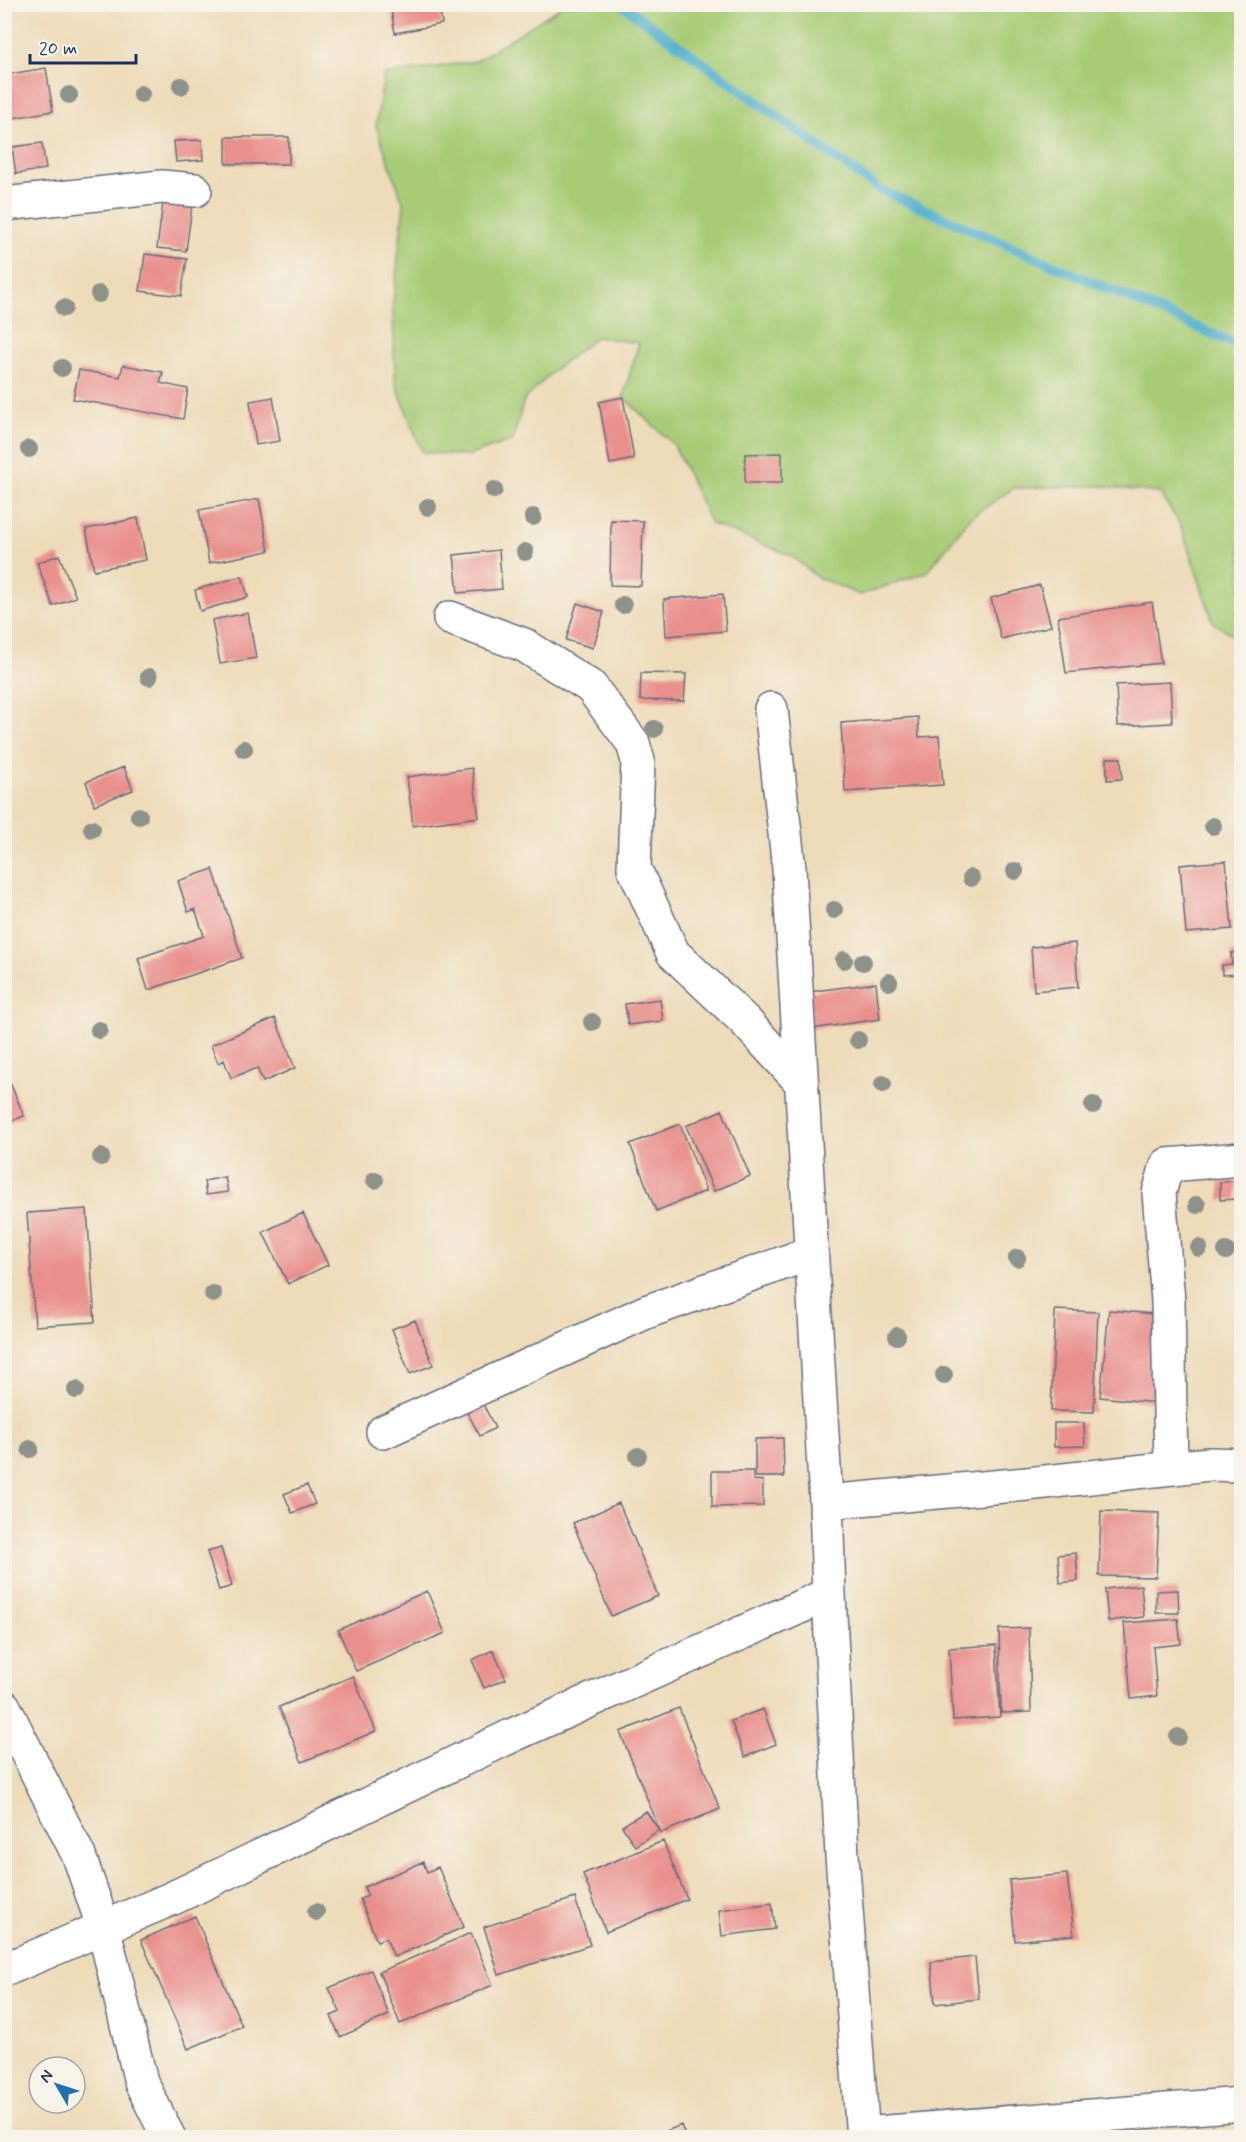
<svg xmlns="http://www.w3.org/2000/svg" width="1246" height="2142" viewBox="0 0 1246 2142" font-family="Mynerve,sans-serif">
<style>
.green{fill:#a8cc76;stroke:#627e6a;stroke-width:1.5}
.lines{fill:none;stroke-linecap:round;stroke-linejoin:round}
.stream{stroke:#4fafce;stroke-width:10}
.building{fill:#e9908d}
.street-casing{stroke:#656c7e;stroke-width:36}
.street{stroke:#fff;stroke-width:33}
.tree{fill:#8d928a}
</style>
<rect width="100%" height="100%" fill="#f7f3e8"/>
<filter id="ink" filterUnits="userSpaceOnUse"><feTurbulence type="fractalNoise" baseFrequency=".0167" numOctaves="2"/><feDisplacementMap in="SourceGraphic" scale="12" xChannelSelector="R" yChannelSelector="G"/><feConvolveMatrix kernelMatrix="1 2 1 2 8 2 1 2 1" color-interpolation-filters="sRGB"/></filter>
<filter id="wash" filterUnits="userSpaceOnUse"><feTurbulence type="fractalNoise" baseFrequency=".008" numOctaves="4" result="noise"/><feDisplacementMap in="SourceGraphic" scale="24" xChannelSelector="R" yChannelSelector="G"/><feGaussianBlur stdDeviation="1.35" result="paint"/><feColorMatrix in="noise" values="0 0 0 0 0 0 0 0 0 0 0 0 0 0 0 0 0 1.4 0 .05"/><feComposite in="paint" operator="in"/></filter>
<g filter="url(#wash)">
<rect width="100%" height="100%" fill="#eedcb9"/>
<path class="green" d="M559,5H1241V641L1213,622L1181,526L1160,493L1101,486L1014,488L970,518L927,572L860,595L817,577L790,555L711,524L674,445L623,397L639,343L596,337L553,371L524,400L513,440L467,456L422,452L395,381L393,303L404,205L376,126L384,75L476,61L558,9Z"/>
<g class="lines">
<path class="stream" d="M621,4L880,190L1242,347"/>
</g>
<g id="blocks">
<path class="building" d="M390,4H439L442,24L395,33Z
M46,68L53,111L8,119L4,98V75Z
M226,137H289V164H226Z
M202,140L203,160L176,162L174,141Z
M42,143L46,169L16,174L12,147Z
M164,195L193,199L186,251L157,248Z
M145,254L187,259L181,296L140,291Z
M123,365L163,372L160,383L188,389L183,419L73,399L79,370L120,377Z
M273,397L280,441L256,445L250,401Z
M623,397L634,459L610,464L599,402Z
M782,453V483H745V454Z
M259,499L269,551L209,563L199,510Z
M138,518L146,560L94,570L86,529Z
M611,520L643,521L641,586L610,585Z
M499,550L502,589L458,593L454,555Z
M59,555L76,597L53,606L37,563Z
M242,576L248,597L200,611L195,590Z
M1040,585L1051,626L1001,639L991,598Z
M723,594L726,631L666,636L664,599Z
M1152,602L1161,663L1066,673L1058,617Z
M577,603L604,612L593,648L566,640Z
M248,613L256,658L220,664L212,620Z
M641,673L686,674L684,701L640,700Z
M1170,682L1172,723L1118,726L1116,685Z
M918,717L919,737L939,736L943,785L845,792L841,723Z
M1107,758H1121L1122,779L1107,780Z
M124,767L133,790L94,805L86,782Z
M472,768L479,817L413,826L407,777Z
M1226,861L1232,929L1186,933L1180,865Z
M213,869L242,958L148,990L138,958L204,936L195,909L188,912L178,881Z
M1075,943L1078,987L1034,991L1031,947Z
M1242,952V974L1222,975V965L1232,964L1231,953Z
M876,983L880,1019L811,1029L807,992Z
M660,999L663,1021L628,1025L625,1004Z
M275,1018L295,1068L263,1082L257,1068L231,1078L224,1060L218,1063L211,1045Z
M4,1068L24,1116L4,1124Z
M722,1110L750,1176L714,1191L686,1126Z
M680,1124L706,1191L656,1211L630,1144Z
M225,1177L228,1192L206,1195L204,1181Z
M1237,1181V1199L1220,1200V1182Z
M87,1209L95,1322L35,1326L27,1213Z
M303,1213L328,1265L288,1284L263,1232Z
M1055,1310L1098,1312L1094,1412L1051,1411Z
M1109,1310L1165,1315L1156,1403L1100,1397Z
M415,1320L433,1365L410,1374L392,1329Z
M483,1404L495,1428L480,1436L467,1412Z
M1054,1423H1084L1085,1446L1054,1447Z
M783,1438L784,1477H755V1439Z
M712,1471H753V1480L763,1481V1506L712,1507Z
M307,1485L315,1504L292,1513L284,1494Z
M619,1503L658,1596L611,1616L573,1523Z
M1101,1511L1159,1513L1156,1577L1099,1576Z
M221,1548L232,1586L219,1590L207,1552Z
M1076,1553L1078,1581L1060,1583L1058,1555Z
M1141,1585L1144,1617L1108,1621L1105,1589Z
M1178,1590L1179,1613H1156V1591Z
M427,1591L445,1633L356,1671L338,1630Z
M1178,1619L1181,1644L1153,1647L1157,1696L1131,1699L1124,1623Z
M1029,1628L1031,1712L1001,1713L999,1629Z
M996,1645L1000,1717L953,1720L949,1648Z
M493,1650L506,1679L484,1688L472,1660Z
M353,1676L376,1731L302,1762L279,1707Z
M679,1708L720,1809L661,1833L620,1732Z
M763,1709L776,1744L745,1757L731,1721Z
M646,1811L659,1830L635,1846L622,1826Z
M663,1841L687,1899L606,1932L583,1874Z
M423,1862L427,1872L438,1867L464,1927L394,1957L386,1938L377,1941L360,1899L368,1896L364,1887Z
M1067,1874L1074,1935L1015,1941L1009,1880Z
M575,1898L590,1945L499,1975L484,1927Z
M772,1903L775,1929L722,1936L719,1910Z
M195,1916L242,2026L188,2049L141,1940Z
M471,1933L493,1985L400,2024L379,1972Z
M975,1957L979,1999L935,2004L931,1962Z
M371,1970L389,2015L340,2037L331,2016L340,2012L329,1988Z
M681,2125L686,2138H652V2137Z"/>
</g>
</g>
<g filter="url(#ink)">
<use href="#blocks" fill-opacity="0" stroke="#656c7e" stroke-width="1.5"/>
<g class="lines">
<g class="street-casing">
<path id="street" d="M4,204L162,187L195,190
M450,618L524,645L591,687L633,743L638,761L634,868L673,953L744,1020L801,1082
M771,709L789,869L826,1502L829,1594L842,1855L863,2138
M383,1432L646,1312L811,1253
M1171,1468L1168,1301L1159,1193L1167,1165L1242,1159
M826,1502L1027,1484L1209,1464L1242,1465
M4,1707L79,1856L103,1926L141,2082L169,2138
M4,1970L173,1898L513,1735L829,1594
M863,2134L1242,2104"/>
</g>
<use href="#street" class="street"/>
</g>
<g class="tree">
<circle cx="181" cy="86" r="9"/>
<circle cx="141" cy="94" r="9"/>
<circle cx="69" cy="95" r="9"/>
<circle cx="99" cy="294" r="9"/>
<circle cx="64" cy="308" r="9"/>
<circle cx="62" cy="368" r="9"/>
<circle cx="29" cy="449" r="9"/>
<circle cx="494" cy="490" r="9"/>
<circle cx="428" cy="507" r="9"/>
<circle cx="533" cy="517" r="9"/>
<circle cx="525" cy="552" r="9"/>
<circle cx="623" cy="605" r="9"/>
<circle cx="149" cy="677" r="9"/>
<circle cx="654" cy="729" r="9"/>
<circle cx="244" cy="749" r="9"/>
<circle cx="139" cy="816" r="9"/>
<circle cx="1213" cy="826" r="9"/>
<circle cx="92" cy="829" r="9"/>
<circle cx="1015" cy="871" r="9"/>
<circle cx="971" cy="878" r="9"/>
<circle cx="834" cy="910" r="9"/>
<circle cx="844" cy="960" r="9"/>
<circle cx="863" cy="962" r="9"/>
<circle cx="889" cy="982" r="9"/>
<circle cx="592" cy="1022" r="9"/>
<circle cx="99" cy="1030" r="9"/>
<circle cx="858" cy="1040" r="9"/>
<circle cx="883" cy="1084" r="9"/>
<circle cx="1093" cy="1105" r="9"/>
<circle cx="101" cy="1157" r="9"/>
<circle cx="375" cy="1180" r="9"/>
<circle cx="1197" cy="1205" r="9"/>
<circle cx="1199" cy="1248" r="9"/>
<circle cx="1226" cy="1251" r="9"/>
<circle cx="1017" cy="1258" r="9"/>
<circle cx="213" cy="1294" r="9"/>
<circle cx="897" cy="1336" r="9"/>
<circle cx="944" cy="1375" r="9"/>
<circle cx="76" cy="1390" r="9"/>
<circle cx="30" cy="1449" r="9"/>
<circle cx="638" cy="1456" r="9"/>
<circle cx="1178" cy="1737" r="9"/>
<circle cx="316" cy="1912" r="9"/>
</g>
</g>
<rect width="1246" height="2142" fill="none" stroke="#f7f3e8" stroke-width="24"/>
<g transform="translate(57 2085) rotate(309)"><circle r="28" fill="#f7f3e8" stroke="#9fa5b1" stroke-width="1.5"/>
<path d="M0-4.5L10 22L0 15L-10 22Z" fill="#1f6fb2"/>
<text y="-9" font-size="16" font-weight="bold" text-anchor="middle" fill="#1b2f5e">N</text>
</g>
<path d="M30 54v9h106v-9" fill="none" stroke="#1b2f5e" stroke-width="3"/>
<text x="39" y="54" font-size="18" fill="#1b2f5e" stroke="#f7f3e8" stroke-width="4.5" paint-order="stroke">20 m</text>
</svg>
